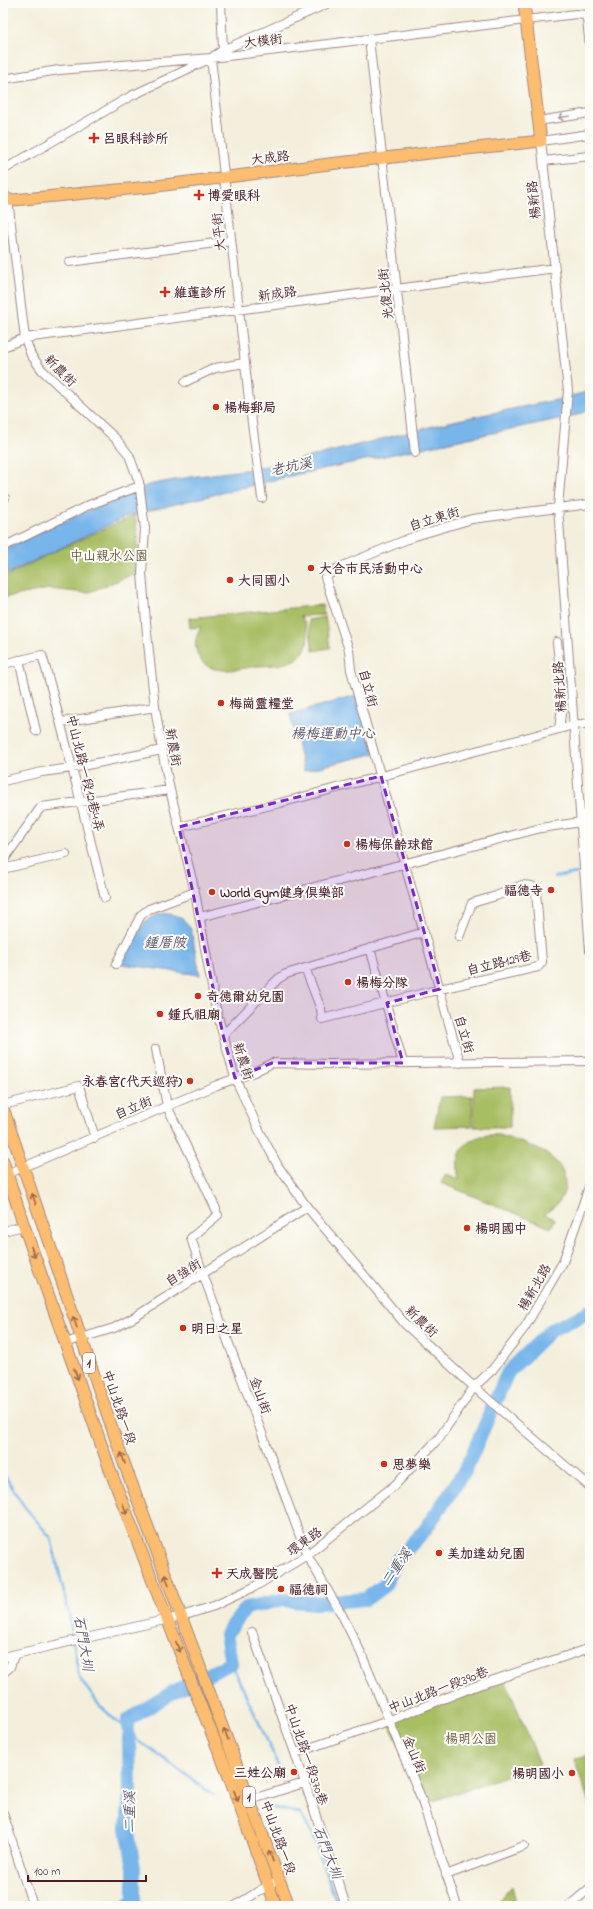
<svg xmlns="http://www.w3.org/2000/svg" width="593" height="1909" viewBox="0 0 593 1909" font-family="'Indie Flower','LXGW WenKai TC',sans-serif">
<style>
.green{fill:#a7be63;stroke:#786e47}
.water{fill:#77b5ea;stroke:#606a8a}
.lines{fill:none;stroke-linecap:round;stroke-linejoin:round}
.stream{stroke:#77b5ea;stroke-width:2.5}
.river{stroke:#77b5ea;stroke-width:14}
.minor-casing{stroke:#9f8784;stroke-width:10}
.major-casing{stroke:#9f8784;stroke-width:13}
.minor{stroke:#fff;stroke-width:8}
.major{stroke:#fcbd6f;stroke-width:11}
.oneway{stroke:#ae9aa0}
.oneway2{stroke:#9a664a}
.marked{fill:#7b2cbf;fill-opacity:0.2;stroke:#7b2cbf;stroke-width:3;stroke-dasharray:8 5;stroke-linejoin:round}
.poi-dot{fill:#c8321e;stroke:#fdfcf7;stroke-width:1.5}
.labels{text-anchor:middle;stroke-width:4;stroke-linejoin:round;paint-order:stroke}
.shield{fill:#fdfcf7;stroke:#806168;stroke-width:1}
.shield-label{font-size:12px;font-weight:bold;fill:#4a1f2b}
.street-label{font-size:13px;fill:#4a1f2b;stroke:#fdfcf7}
.poi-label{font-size:13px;font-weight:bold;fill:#4a1f2b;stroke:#fdfcf7;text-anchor:start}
.park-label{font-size:13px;fill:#6b573f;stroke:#fdfcf7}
.water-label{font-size:14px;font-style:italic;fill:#5a546e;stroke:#fdfcf7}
</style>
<rect width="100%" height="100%" fill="#fdfcf7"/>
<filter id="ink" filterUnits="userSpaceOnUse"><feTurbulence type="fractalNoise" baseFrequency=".025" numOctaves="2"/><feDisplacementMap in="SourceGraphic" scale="8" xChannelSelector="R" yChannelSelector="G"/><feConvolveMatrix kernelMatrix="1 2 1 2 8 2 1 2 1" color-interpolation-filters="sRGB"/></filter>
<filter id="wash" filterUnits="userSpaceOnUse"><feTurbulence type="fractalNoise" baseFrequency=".012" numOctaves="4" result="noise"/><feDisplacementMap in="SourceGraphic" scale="16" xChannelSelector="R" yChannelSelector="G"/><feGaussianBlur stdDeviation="0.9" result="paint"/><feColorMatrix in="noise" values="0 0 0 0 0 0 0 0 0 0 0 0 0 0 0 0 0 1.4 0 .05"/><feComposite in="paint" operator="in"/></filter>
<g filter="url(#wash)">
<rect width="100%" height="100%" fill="#f4efdc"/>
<path class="green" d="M135,515L138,537L136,573L87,593L49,589L3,598V578L47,555Z
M322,605L324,615L300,616C310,627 311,647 299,657C288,666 270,665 257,666C237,669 206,678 197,653C194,643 196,636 201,627L190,628L189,618Z
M325,617L330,648L313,651L308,620Z
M510,1087V1127H474V1088Z
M472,1096V1126L434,1127L440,1097Z
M492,1135H500C525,1145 566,1152 565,1186C564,1200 555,1207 544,1214L555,1219L551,1228L441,1183L446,1174L459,1179C453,1155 465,1135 492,1135Z
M504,1677L540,1764L425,1804L388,1721Z
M590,1754V1805L574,1759Z
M512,1886L517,1906H494L495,1905Z"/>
<path class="water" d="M590,391V410L577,415L290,476L127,516L3,576V550L43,530L148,485L190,477L252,469L310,457L453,421L556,400Z
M360,695L376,753L304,771L290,714Z
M158,914C173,913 184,916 191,930L200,975L122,964L145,922Z
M590,1303V1317L551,1330Z"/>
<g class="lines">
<path class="stream" d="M555,877L577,873
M3,1473L24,1506L51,1538L69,1614L79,1677L98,1704L135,1738L214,1795
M231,1663L273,1753L283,1780
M269,1807L300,1813L312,1834L338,1906"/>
<path class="river" d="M128,1728V1720L173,1692L231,1663L226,1634L246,1608L281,1600L316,1603L366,1599L385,1585L397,1560L425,1530L466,1469L508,1372L551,1330L590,1312
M125,1906L134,1900V1868L127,1828L130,1795L129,1737"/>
</g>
</g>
<g filter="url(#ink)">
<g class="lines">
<g class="minor-casing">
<path id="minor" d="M221,3L223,50L211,58L249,400L262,498
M369,39L415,453
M223,50L329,3
M3,79L59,70L211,58L576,14L585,15L587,19L590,48
M538,121L590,113
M590,134L541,141L568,391L558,507L590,951
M543,161L590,156
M3,170L131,96L207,60
M3,191L8,200L25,338L31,355L42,370L117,440L129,455L139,482L145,529L142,573L147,634L155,707L162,750L170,790L195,892L216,1009L235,1078L259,1130L278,1166L307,1207L405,1324L474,1387L590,1487
M69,262L231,241
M3,347L25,338L555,268
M185,382L215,368L245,363
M3,496L5,498
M3,547L89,505L140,486
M557,642L563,700L559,729
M19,660L36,731
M3,664L42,655C65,735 84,817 105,898
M62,722L155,707
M3,781L42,772L72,768L162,750
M179,827L280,803L574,725L590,723
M3,861L41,807L170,790
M3,863L7,868L66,854
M200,917L541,828L581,822
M370,948L403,1063
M116,964L141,915L149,909L195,892
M305,968L321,1009L322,1019L440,989L538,967L542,962L536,892L532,886L522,885L496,896L472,903L459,937
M223,1035L278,979L286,974L424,932
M156,1049L167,1106L216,1209
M460,1063L351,670L349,650L325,577L340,567L415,536L472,519L590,504
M3,1105L79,1086L95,1138
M7,1174L217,1085L254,1072L272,1063L331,1064L590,1061
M218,1215L191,1238L203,1274L307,1555L342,1615L361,1653L420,1795L457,1906
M3,1231L24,1226
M65,1343L114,1328L135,1317L307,1207
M252,1632L295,1753L346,1906
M3,1657L182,1616L214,1606L254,1587L307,1555L395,1485L439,1438L474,1387L493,1369L525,1327L563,1262L590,1184
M3,1673L10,1667L14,1655
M295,1753L388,1721L473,1687L590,1648
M250,1800L304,1783
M3,1813L33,1906
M446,1875L524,1846
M235,1906L272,1883
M569,1906L590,1888"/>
</g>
<g class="major-casing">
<path id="major" d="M3,201L149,187L329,164L541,141L524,3
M3,1108L124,1463L289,1906
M3,1161L24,1226L112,1475L196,1694L228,1774L276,1906"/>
</g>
<use href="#minor" class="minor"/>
<use href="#major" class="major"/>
</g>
<defs><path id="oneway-shaft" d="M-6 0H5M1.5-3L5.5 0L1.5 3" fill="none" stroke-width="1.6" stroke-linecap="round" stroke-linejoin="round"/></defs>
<use class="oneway" href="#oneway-shaft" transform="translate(564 117) rotate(171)"/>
<g class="oneway2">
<use href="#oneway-shaft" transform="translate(34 1199) rotate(-109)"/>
<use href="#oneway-shaft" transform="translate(33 1252) rotate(70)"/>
<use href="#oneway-shaft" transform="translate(75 1322) rotate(-109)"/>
<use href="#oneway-shaft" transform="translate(76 1374) rotate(70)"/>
<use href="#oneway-shaft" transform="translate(123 1458) rotate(-109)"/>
<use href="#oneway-shaft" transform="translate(125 1509) rotate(69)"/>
<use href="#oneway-shaft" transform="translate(167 1580) rotate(-112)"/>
<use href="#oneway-shaft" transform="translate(178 1647) rotate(69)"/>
<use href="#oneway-shaft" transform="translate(226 1734) rotate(-110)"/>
<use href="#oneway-shaft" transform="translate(236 1796) rotate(70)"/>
<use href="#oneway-shaft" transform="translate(271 1856) rotate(-110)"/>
</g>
</g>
<path class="marked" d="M381,776L440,989L387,1003L403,1063H272L235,1078L223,1035L179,827Z"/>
<g class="poi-dot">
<path d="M92 132h4v4h4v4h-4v4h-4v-4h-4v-4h4z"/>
<path d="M197 189h4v4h4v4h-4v4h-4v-4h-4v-4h4z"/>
<path d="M163 286h4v4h4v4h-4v4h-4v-4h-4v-4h4z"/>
<circle cx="216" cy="407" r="4"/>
<circle cx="311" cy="568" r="4"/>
<circle cx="230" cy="580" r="4"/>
<circle cx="221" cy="703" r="4"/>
<circle cx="347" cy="844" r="4"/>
<circle cx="551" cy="890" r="4"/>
<circle cx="212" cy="892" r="4"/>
<circle cx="348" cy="982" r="4"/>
<circle cx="198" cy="996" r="4"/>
<circle cx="160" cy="1014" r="4"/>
<circle cx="190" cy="1081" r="4"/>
<circle cx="467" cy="1228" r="4"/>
<circle cx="183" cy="1328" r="4"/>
<circle cx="384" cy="1464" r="4"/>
<circle cx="439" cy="1553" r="4"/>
<path d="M215 1567h4v4h4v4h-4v4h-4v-4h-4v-4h4z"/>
<circle cx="281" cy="1589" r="4"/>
<circle cx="294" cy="1772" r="4"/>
<circle cx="572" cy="1773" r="4"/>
</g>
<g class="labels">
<g class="shield">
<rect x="83" y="1353" width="12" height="20" rx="3"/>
<rect x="243" y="1787" width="12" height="20" rx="3"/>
</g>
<g class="shield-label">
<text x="89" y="1367">1</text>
<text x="249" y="1801">1</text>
</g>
<g class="street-label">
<text transform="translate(263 40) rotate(-7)" y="5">大模街</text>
<text transform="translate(270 157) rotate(-7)" y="5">大成路</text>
<text transform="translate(533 200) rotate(-96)" y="5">楊新路</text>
<text transform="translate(218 232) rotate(-97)" y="5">大平街</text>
<text transform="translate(277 293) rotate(-8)" y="5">新成路</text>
<text transform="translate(385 294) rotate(-96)" y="5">光復北街</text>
<text transform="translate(61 370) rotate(45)" y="5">新農街</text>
<text transform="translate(434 518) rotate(-17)" y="5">自立東街</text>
<text transform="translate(559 687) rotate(-94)" y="5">楊新北路</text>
<text transform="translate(369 688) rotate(75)" y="5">自立街</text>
<text transform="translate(174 747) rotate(80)" y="5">新農街</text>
<text transform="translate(86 773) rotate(76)" y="5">中山北路一段12巷4弄</text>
<text transform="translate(499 962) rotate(-14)" y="5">自立路129巷</text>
<text transform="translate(465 1034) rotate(74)" y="5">自立街</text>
<text transform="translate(244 1061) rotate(72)" y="5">新農街</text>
<text transform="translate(133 1107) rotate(-23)" y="5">自立街</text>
<text transform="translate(183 1272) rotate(-32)" y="5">自強街</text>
<text transform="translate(534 1287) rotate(-60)" y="5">楊新北路</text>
<text transform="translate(422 1321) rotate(44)" y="5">新農街</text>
<text transform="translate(261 1395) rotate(70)" y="5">金山街</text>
<text transform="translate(120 1407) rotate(71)" y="5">中山北路一段</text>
<text transform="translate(304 1541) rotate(-35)" y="5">環東路</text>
<text transform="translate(438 1689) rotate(-21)" y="5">中山北路一段390巷</text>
<text transform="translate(307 1754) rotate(71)" y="5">中山北路一段370巷</text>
<text transform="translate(415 1754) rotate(67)" y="5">金山街</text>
<text transform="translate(279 1837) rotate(70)" y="5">中山北路一段</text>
</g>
<g class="poi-label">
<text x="103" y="143">呂眼科診所</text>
<text x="208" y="200">博愛眼科</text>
<text x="174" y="297">維蓮診所</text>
<text x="224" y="412">楊梅郵局</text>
<text x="319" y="573">大合市民活動中心</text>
<text x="238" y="585">大同國小</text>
<text x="229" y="708">梅崗靈糧堂</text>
<text x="355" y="849">楊梅保齡球館</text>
<text x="543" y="895" text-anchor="end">福德寺</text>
<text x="220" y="897">World Gym健身俱樂部</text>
<text x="356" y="987">楊梅分隊</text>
<text x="206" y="1001">奇德爾幼兒園</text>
<text x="168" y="1019">鍾氏祖廟</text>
<text x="182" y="1086" text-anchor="end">永春宮(代天巡狩)</text>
<text x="475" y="1233">楊明國中</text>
<text x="191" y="1333">明日之星</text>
<text x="392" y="1469">思夢樂</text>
<text x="447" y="1558">美加達幼兒園</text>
<text x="226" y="1578">天成醫院</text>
<text x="289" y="1594">福德祠</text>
<text x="286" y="1777" text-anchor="end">三姓公廟</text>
<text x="564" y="1778" text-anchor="end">楊明國小</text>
</g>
<g class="park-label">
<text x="109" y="560">中山親水公園</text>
<text x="471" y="1743">楊明公園</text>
</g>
<g class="water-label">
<text transform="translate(291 466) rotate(-12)" y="5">老坑溪</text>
<text x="333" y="738">楊梅運動中心</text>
<text x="165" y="947">鍾厝陂</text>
<text transform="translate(396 1567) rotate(-55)" y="5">二重溪</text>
<text transform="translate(84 1643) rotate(80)" y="5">石門大圳</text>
<text transform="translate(129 1812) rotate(-89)" y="5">二重溪</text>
<text transform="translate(328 1852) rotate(68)" y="5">石門大圳</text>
</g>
</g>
<rect width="593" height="1909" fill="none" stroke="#fdfcf7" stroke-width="16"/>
<path d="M28 1875v6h118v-6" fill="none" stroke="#4a1f2b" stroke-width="2"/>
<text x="34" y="1875" font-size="12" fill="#4a1f2b" stroke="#fdfcf7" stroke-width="3" paint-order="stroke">100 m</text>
</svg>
